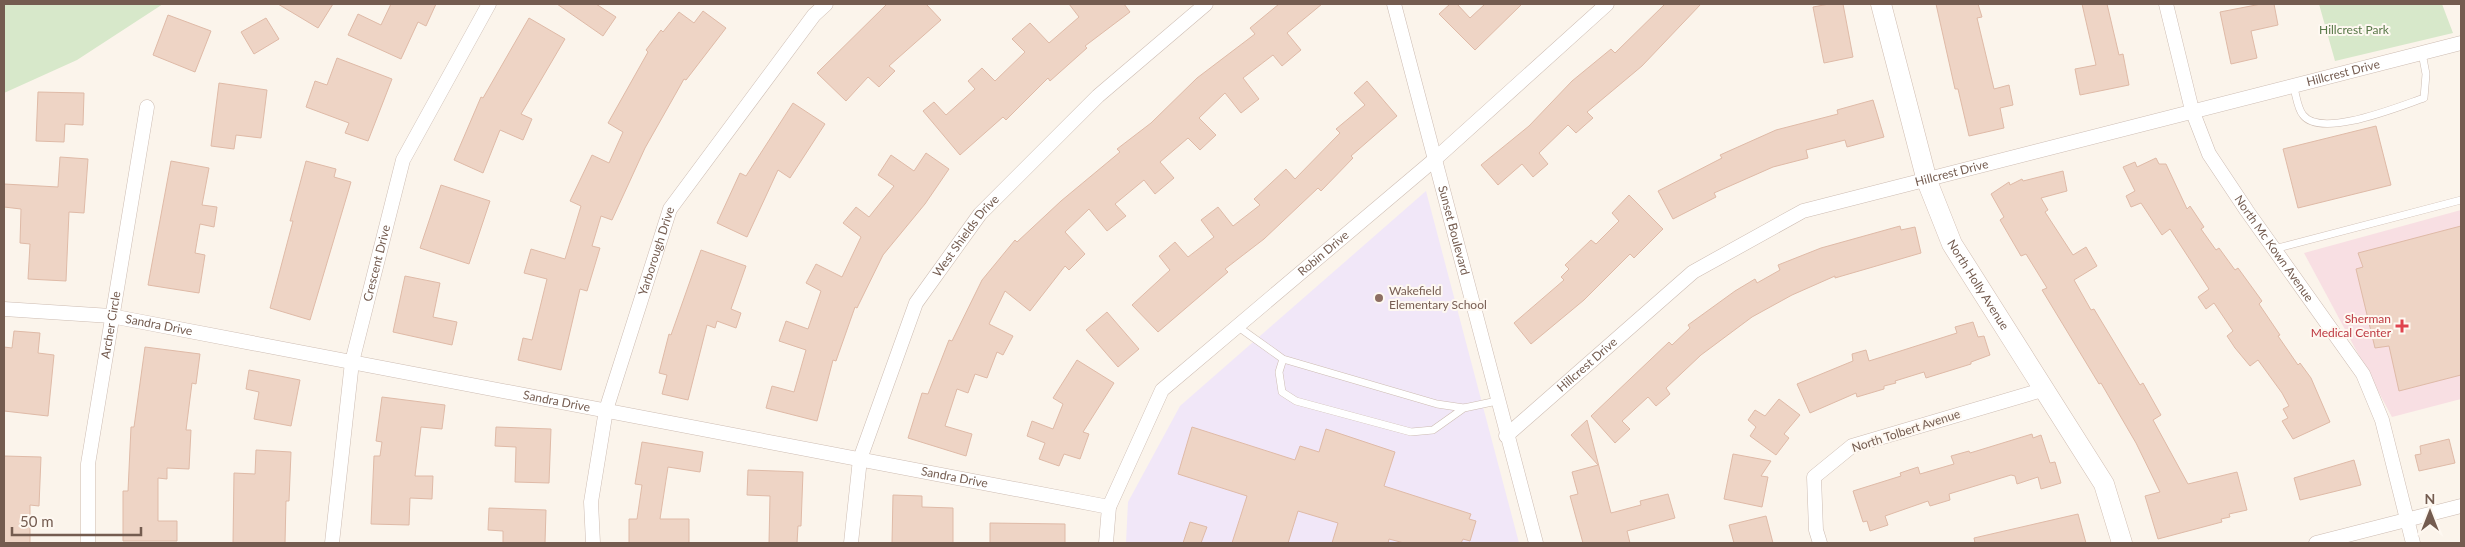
<svg xmlns="http://www.w3.org/2000/svg" width="2465" height="547" viewBox="0 0 2465 547" font-family="Lato,sans-serif">
<style>
.education{fill:#f1e7f8}
.medical{fill:#f8dfe3}
.green{fill:#d7e8ca}
.building{fill:#eed4c5;stroke:#dfbaa7}
.lines{fill:none;stroke-linecap:round;stroke-linejoin:round}
.lane-casing{stroke:#cdbcb2;stroke-width:8}
.street-casing{stroke:#cdbcb2;stroke-width:15}
.secondary-casing{stroke:#d1beb2;stroke-width:21}
.lane{stroke:#fff;stroke-width:7}
.street{stroke:#fff;stroke-width:14}
.secondary{stroke:#fff;stroke-width:20}
.education-dot{fill:#8d6e63;stroke:#fef8f1;stroke-width:2}
.health-dot{fill:#e0444e;stroke:#fef8f1;stroke-width:2}
.labels{text-anchor:middle;stroke-width:4;stroke-linejoin:round;paint-order:stroke}
.park-label{font-size:12px;fill:#597849;stroke:#fef8f1}
.street-label{font-size:12px;fill:#745c50;stroke:#fef8f1}
.education-label{font-size:12px;fill:#785e54;stroke:#fef8f1;text-anchor:start}
.health-label{font-size:12px;fill:#be3a42;stroke:#fef8f1;text-anchor:end}
</style>
<rect width="100%" height="100%" fill="#fbf4eb"/>
<path class="education" d="M1426,191L1519,543H1126L1128,502L1180,406Z"/>
<path class="medical" d="M2461,210V399L2392,417L2304,253Z"/>
<path class="green" d="M4,4H163L77,60L4,93Z
M2319,4H2442L2453,33L2335,61Z"/>
<path class="building" d="M278,4H333L318,28Z
M391,4H436L426,26L418,22L401,59L348,35L358,14L381,25Z
M557,4H596L616,17L603,36Z
M887,4H926L941,20L889,66L895,71L879,87L868,77L846,101L817,73Z
M1069,4H1124L1130,12L1085,46L1087,48L1050,81L1048,78L1006,120L1003,117L960,155L923,111L934,102L946,115L975,89L968,81L982,68L995,81L1025,52L1012,39L1030,23L1049,43L1079,17Z
M1279,4H1322L1287,33L1301,50L1282,66L1273,55L1243,78L1259,99L1241,113L1225,93L1199,118L1216,135L1200,150L1188,138L1160,162L1174,178L1155,194L1144,180L1115,204L1126,216L1107,231L1089,209L1065,232L1085,254L1069,270L1065,266L1030,311L1005,291L989,324L1013,336L1003,355L997,352L987,378L975,374L968,393L957,389L945,426L972,434L966,456L908,438L922,393L928,394L949,340L952,341L982,280L1015,240L1017,242L1061,201L1120,152L1117,149L1151,123L1197,78L1255,34L1250,28Z
M1450,4H1457L1470,18L1485,4H1522L1475,50L1439,14Z
M1665,4H1701L1642,66L1587,112L1593,118L1576,133L1568,125L1539,153L1548,164L1533,177L1522,164L1498,185L1481,165L1529,126L1572,81L1611,49L1615,53Z
M1829,4H1843L1853,57L1824,63L1813,7Z
M1936,4H1978L1982,17L1977,18L1994,89L2009,85L2013,105L2000,108L2004,128L1969,136L1958,89H1955Z
M2082,4H2107L2119,55L2123,54L2129,85L2080,95L2075,69L2096,65Z
M2261,4H2274L2278,25L2251,31L2257,58L2231,64L2220,12Z
M703,11L726,28L686,80L684,79L645,148L612,220L601,216L592,246L600,248L587,291L580,289L561,370L518,360L523,338L532,340L547,279L524,273L531,249L565,259L581,206L570,201L592,155L609,163L623,132L608,123L648,52L646,50L661,30L663,32L679,12L694,23Z
M168,15L211,31L195,72L153,55Z
M266,18L279,39L254,54L241,32Z
M529,18L565,39L521,114L532,119L523,140L500,130L483,173L454,160L481,97L483,98Z
M337,58L392,79L368,141L345,133L349,123L306,107L315,81L327,85Z
M1367,81L1397,116L1351,156L1353,158L1321,191L1318,188L1264,239L1225,269L1228,272L1158,332L1132,305L1170,270L1159,256L1175,242L1188,257L1214,237L1201,220L1218,207L1233,226L1260,205L1254,199L1286,169L1295,179L1340,133L1336,129L1365,105L1354,93Z
M219,83L267,90L261,138L236,135L234,149L211,146Z
M38,92L84,93L83,125L65,124L64,142L36,141Z
M1873,100L1884,137L1847,147L1845,140L1806,150L1808,158L1773,167L1714,193L1716,197L1673,219L1658,191L1722,158L1720,155L1776,130L1838,114L1837,110Z
M793,103L825,124L790,178L778,170L747,237L717,223L740,173L746,176Z
M2376,126L2391,185L2298,208L2283,149Z
M926,153L949,169L925,204L883,255L857,308L855,307L836,361L833,360L817,421L766,408L772,386L794,392L806,350L779,341L786,321L808,329L821,291L806,283L816,264L842,277L861,237L843,223L856,207L869,217L894,186L878,175L891,155L914,171Z
M60,157L88,159L84,213L69,212L66,281L28,279L30,244L20,243L21,209L4,207V184L58,187Z
M2156,158L2159,164H2166L2187,209L2190,206L2204,227L2201,229L2216,250L2219,248L2235,270L2238,268L2262,301L2259,304L2280,335L2278,336L2298,365L2300,363L2311,378L2330,422L2293,439L2282,421L2288,418L2283,409L2289,406L2282,393L2258,360L2250,366L2235,348L2227,336L2233,331L2214,303L2206,309L2198,297L2209,289L2170,229L2162,235L2141,203L2131,207L2126,196L2135,191L2123,167L2135,162L2137,167Z
M171,161L209,168L202,205L217,207L214,227L200,224L195,253L205,255L199,293L148,285Z
M306,161L336,169L334,177L351,182L310,320L270,308L293,221H290Z
M2063,171L2067,191L2041,198L2048,210L2045,212L2073,255L2086,247L2097,266L2074,280L2091,310L2094,309L2140,385L2143,383L2161,415L2153,420L2188,484L2237,472L2247,510L2229,514L2230,517L2221,519L2222,522L2158,539L2145,496L2160,492L2136,443L2101,383L2099,384L2042,290L2047,288L2026,254L2021,256L2000,220L2004,217L1991,194L2009,182L2010,185L2022,179L2023,181Z
M441,185L490,201L469,264L420,248Z
M1629,195L1663,229L1634,258L1630,254L1584,300L1531,344L1514,323L1564,280L1561,277L1569,269L1565,265L1591,240L1596,244L1619,221L1612,213Z
M1900,226L1901,230L1915,227L1921,253L1835,278V276L1792,295L1752,317L1701,355L1666,388L1670,394L1656,406L1648,397L1622,421L1630,429L1615,443L1591,416L1669,342L1672,345L1690,328L1688,325L1735,291L1755,279L1757,283L1780,270L1778,265L1821,248Z
M2461,226V375L2399,391L2389,346L2375,348L2356,269L2363,267L2358,253Z
M701,250L746,266L731,309L741,313L736,328L717,321L715,328L707,325L688,400L662,394L667,375L659,373L669,334L671,335Z
M405,276L440,283L433,317L457,322L452,345L393,332Z
M1107,312L1139,349L1118,367L1086,330Z
M1973,322L1978,337L1984,336L1990,355L1971,362V364L1926,378L1924,372L1895,381L1896,383L1884,386V389L1857,397L1856,393L1810,413L1797,384L1853,361L1852,354L1866,350L1869,361L1957,333L1955,327Z
M14,331L40,333L38,353L54,355L48,416L4,411V347L12,348Z
M145,347L200,354L196,384L192,383L186,430H191L189,469L167,468V479L158,478V521H177V541H123V491H128L131,427H134Z
M1077,360L1114,383L1083,432L1089,434L1080,459L1064,454L1059,466L1039,459L1045,443L1027,436L1032,421L1053,429L1063,404L1053,398Z
M249,370L300,380L291,426L254,419L259,392L246,389Z
M382,397L445,405L442,429L421,427L415,476H433L432,499L410,498L409,525L371,524L374,456H380L382,442L376,441Z
M1779,399L1800,415L1784,434L1789,438L1776,455L1750,436L1756,427L1748,420L1755,410L1765,416Z
M1587,420L1611,513L1641,505L1640,501L1668,494L1675,518L1627,531L1630,543H1583L1570,496L1578,494L1572,472L1598,465L1571,435Z
M496,427L551,429L549,483L515,482L516,447L495,446Z
M1192,427L1295,460L1300,446L1319,452L1326,429L1395,452L1384,486L1471,514L1469,519L1476,521L1470,541L1463,539L1461,543H1404L1389,539L1388,543H1332L1338,523L1298,511L1288,543H1232L1247,496L1178,474Z
M2032,434L2033,438L2041,435L2050,463L2055,462L2061,483L2041,489L2038,477L2017,484L2015,476L2011,475L1949,494L1950,500L1930,506L1928,501L1885,516L1888,525L1870,531L1867,521L1863,522L1853,491L1901,476L1900,473L1918,467L1920,474L1954,464L1951,456L1969,451L1970,453Z
M2449,439L2455,463L2419,471L2415,455L2421,454L2420,446Z
M642,442L703,452L700,472L668,467L660,519H689V543H629V519H637L642,485L635,484Z
M256,450L291,452L289,501H286L285,543H233L234,473L255,474Z
M1733,454L1771,461L1761,476L1768,477L1762,507L1724,499Z
M4,456L41,457L39,506L30,505V543H4Z
M2354,460L2361,485L2300,500L2294,478Z
M748,470L803,472L801,526H798L797,543H769L770,496L747,495Z
M893,495L922,496V507L953,508V543H892Z
M489,508L546,510L545,543H503V531L488,530Z
M2078,514L2086,543H1975L1974,538Z
M1766,516L1773,543H1734L1729,525Z
M1190,522L1207,527L1201,543H1183Z
M990,523L1065,524V543H990Z"/>
<g class="lines">
<g class="lane-casing">
<path id="lane" d="M2293,85C2296,93 2297,108 2303,115C2321,139 2400,106 2424,98L2426,74L2422,53
M2274,249L2461,200
M1237,326L1283,359L1437,404L1464,408L1497,401
M1283,359L1279,372L1282,392L1296,401L1411,432L1433,430L1464,408"/>
</g>
<g class="street-casing">
<g id="street">
<path id="s1" d="M1394,4L1536,543"/>
<path id="s2" d="M2166,4L2192,110L2209,154L2247,211L2363,374L2382,420L2413,543"/>
<path id="s3" d="M4,309L111,316L1109,507"/>
<path id="s4" d="M1506,436L1693,272L1803,211L2461,43"/>
<path id="s5" d="M88,543V464L147,107"/>
<path id="s6" d="M332,543L352,362L403,160L489,4"/>
<path id="s7" d="M593,543L591,502L606,410L670,209L814,15L826,4"/>
<path id="s8" d="M851,543L860,459L916,303L980,214L1098,96L1206,4"/>
<path id="s9" d="M1106,543L1109,507L1162,390L1434,160L1607,4"/>
<path d="M1820,543L1816,530L1814,477L1852,446L2042,390"/>
<path d="M2316,543L2461,506"/>
</g>
</g>
<g class="secondary-casing">
<g id="secondary">
<path id="s10" d="M1881,4L1927,181L1952,244L2104,484L2122,543"/>
</g>
</g>
<use href="#lane" class="lane"/>
<use href="#street" class="street"/>
<use href="#secondary" class="secondary"/>
</g>
<circle class="education-dot" cx="1379" cy="298" r="5"/>
<path class="health-dot" d="M2399.5 318.5h5v5h5v5h-5v5h-5v-5h-5v-5h5z"/>
<g class="labels">
<g class="park-label">
<text x="2354" y="34">Hillcrest Park</text>
</g>
<g class="street-label">
<text dy="4" stroke="none"><textPath href="#s4" startOffset="932">Hillcrest Drive</textPath></text>
<text dy="4" stroke="none"><textPath href="#s4" startOffset="528">Hillcrest Drive</textPath></text>
<text dy="4" stroke="none"><textPath href="#s1" startOffset="234">Sunset Boulevard</textPath></text>
<text dy="4" stroke="none"><textPath href="#s8" startOffset="334">West Shields Drive</textPath></text>
<text dy="4" stroke="none"><textPath href="#s2" startOffset="271">North Mc Kown Avenue</textPath></text>
<text dy="4" stroke="none"><textPath href="#s7" startOffset="301">Yarborough Drive</textPath></text>
<text dy="4" stroke="none"><textPath href="#s9" startOffset="376">Robin Drive</textPath></text>
<text dy="4" stroke="none"><textPath href="#s6" startOffset="284">Crescent Drive</textPath></text>
<text dy="4" stroke="none"><textPath href="#s10" startOffset="299">North Holly Avenue</textPath></text>
<text dy="4" stroke="none"><textPath href="#s5" startOffset="220">Archer Circle</textPath></text>
<text dy="4" stroke="none"><textPath href="#s3" startOffset="156">Sandra Drive</textPath></text>
<text dy="4" stroke="none"><textPath href="#s4" startOffset="108">Hillcrest Drive</textPath></text>
<text dy="4" stroke="none"><textPath href="#s3" startOffset="561">Sandra Drive</textPath></text>
<text transform="translate(1906 431) rotate(-18)" y="4">North Tolbert Avenue</text>
<text dy="4" stroke="none"><textPath href="#s3" startOffset="966">Sandra Drive</textPath></text>
</g>
<g class="education-label">
<text x="1389" y="295">Wakefield<tspan x="1389" dy="14">Elementary School</tspan></text>
</g>
<g class="health-label">
<text x="2391" y="323">Sherman<tspan x="2391" dy="14">Medical Center</tspan></text>
</g>
</g>
<rect width="2465" height="547" fill="none" stroke="#745c50" stroke-width="10"/>
<g transform="translate(2430 512)" stroke="#fef8f1" stroke-width="4" paint-order="stroke">
<path d="M0-4L9 19L0 12L-9 19Z" fill="#745c50"/>
<text y="-8" font-size="14" font-weight="bold" text-anchor="middle" fill="#745c50">N</text>
</g>
<path d="M12 527v8h129v-8" fill="none" stroke="#745c50" stroke-width="2.5"/>
<text x="20" y="527" font-size="15" fill="#745c50" stroke="#fef8f1" stroke-width="4" paint-order="stroke">50 m</text>
</svg>
